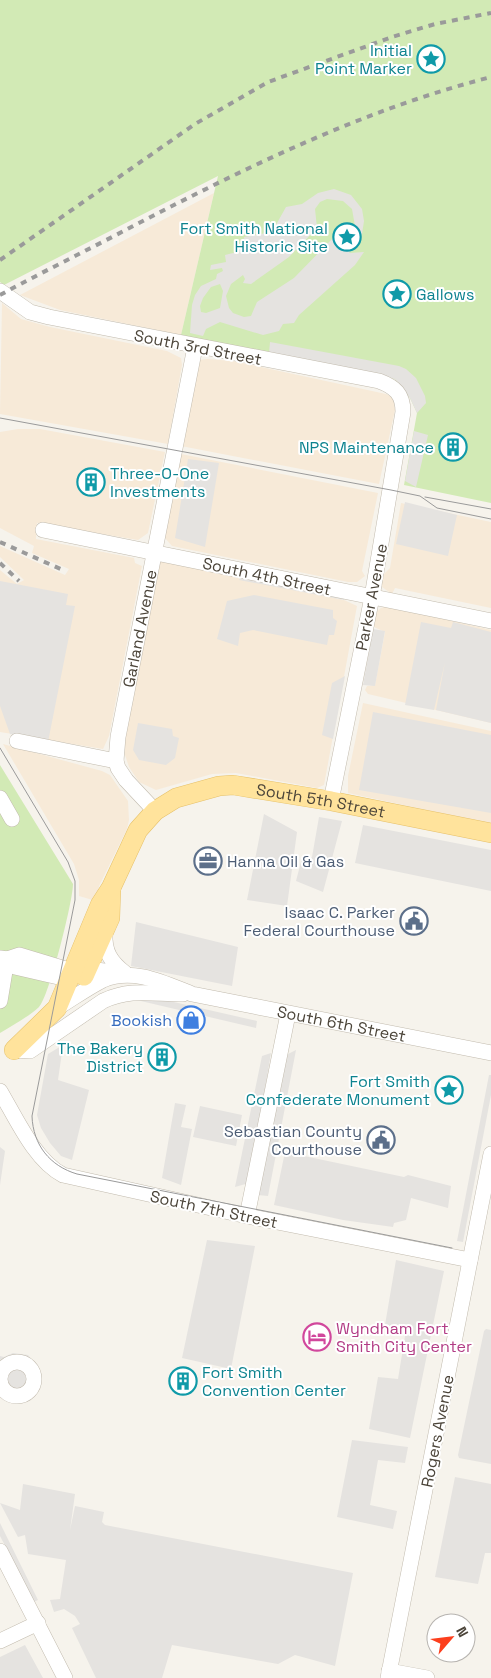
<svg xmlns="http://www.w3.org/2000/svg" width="491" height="1678" viewBox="0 0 491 1678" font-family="'Space Grotesk',sans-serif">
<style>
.commercial{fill:#f7ead8}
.green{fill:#d2eab5}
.parking{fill:#e5e3e0;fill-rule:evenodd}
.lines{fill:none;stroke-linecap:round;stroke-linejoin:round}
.minor-casing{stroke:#c2bbae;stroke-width:16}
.major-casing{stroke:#e6c16a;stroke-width:20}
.minor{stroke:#fff;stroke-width:15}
.major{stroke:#ffe39c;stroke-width:19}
.tram{stroke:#9a9a9a;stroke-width:1}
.rail{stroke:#9a9a9a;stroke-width:4;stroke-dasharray:6 6;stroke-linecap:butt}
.labels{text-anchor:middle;stroke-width:4;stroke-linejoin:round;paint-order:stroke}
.culture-label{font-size:16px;fill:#0d838f;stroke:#fff;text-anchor:end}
.street-label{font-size:16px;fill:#4b4439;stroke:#fff}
.service-label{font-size:16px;fill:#4e5e75;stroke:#fff;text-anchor:end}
.shop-label{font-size:16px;fill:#366cbe;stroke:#fff;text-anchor:end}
.hotel-label{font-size:16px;fill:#b23c85;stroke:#fff;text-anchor:start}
</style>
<rect width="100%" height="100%" fill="#f6f3ec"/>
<path class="commercial" d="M214,193L181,335L60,310L20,295Z
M2,303L21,319L50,327L167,351L181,358L182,365L168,444L0,414Z
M207,359L233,361L386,394L393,397L395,410L379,484L181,446L200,360Z
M18,429H40L165,452L148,533L138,540L37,523L36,539L134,558L135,563L142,566L109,736L103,749L0,732V570L17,584L24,580L0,557V546L65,575L69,569L32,553L34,546L0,528V432Z
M181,454L378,493L362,571L365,576L357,582H348L172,546L165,538V534Z
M401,503L491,522V608L395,588L392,594L382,587L381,577L390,568Z
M163,560L344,600L357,606L324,785L317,788L236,773L212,774L156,790L139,782L129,767L124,752V737L159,563Z
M388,606L491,630V723L368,694L365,690L367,686L375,685L385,632L374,627L373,621L375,613L381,608Z
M363,703L491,731V824L348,793V776Z
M3,744L102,771L110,775L128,801L129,820L127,829L99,886L96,901L79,896V880L74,864Z"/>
<path class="green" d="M0,0H491V503L404,485L417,413L410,398L395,379L181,335L218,176L4,285L0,282Z
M0,765L73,884C73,901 49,997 39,1007C28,1017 13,1025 0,1033Z"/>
<path class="parking" d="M334,189L351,195L362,209L364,221L362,234L349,253L364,252L355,265L299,315L294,323L283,324L279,331L263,335L220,322L206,329L203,336L190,333L192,305L195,295L201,286L216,279L217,274L223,271L222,268L210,270L211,265L226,262L225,255L237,252L236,245L245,243L244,237L272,232L286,207L302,204L318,193ZM327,199L343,201L352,209L355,226L347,241L341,243L340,235H336L294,278L257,302L251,316L244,317L233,313L229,308L226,296L231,284L243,275L245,279L243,283L251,284L289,257L317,228L315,209L320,202ZM220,284L223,291L220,308L206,313L201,312L200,306L203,298L211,287Z
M270,342L399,366L406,369L416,378L425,396L426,403L417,413L410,398L395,379L269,353Z
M414,431L428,435L416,487L405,481Z
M188,459L219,463L205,547L175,538Z
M405,502L457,515L448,556L396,544Z
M242,573L346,593L344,600L239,580Z
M0,581L68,594L66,605L75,606L48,742L10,734L0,706Z
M254,595L333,610V618L337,621L334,635H329L327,645L253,630L240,633L238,646L217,639L227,601Z
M421,622L451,628L453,622L491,632V723L436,710L445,662L434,710L405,705Z
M373,629L385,631L375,686L363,685Z
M345,676L333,739L322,735L332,683Z
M373,712L491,735V813L359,790Z
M138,723L172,729L173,736L179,738L175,758L166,765L139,760L133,750Z
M264,814L297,832L287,906L247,900Z
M319,817L342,821L323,892L296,881L302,858L312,857Z
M363,825L491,850V891L355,863Z
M136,922L238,947L232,986L131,966Z
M130,992L257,1021L256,1028L128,998Z
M63,1045L58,1080L89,1090L72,1160L61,1156L50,1143L41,1128L37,1115L48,1054Z
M296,1050L268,1196L258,1195L286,1055Z
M271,1053L249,1183L235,1187L262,1056Z
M489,1075H491V1095L463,1242L457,1241Z
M175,1103L186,1105L181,1127L192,1129L181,1185L162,1178Z
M200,1106L242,1115L236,1146L193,1137Z
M0,1147L5,1151L0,1185Z
M285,1152L404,1177L408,1175L451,1186L448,1208L411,1198L406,1220L394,1223L393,1227L343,1220L274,1205Z
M207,1240L255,1246L231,1369L182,1358Z
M396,1260L444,1271L410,1438L369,1429L378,1377L398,1379L406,1330L385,1325Z
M486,1329L491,1330V1464L459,1458L458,1455L484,1331Z
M13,1353L28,1355L39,1369L37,1389L22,1401L3,1398L0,1396V1356L4,1357Z
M352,1440L408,1447L405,1463L378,1460L370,1505L397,1511L393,1529L337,1517Z
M455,1477L491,1484V1553H485L478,1584L435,1577Z
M23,1484L75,1494L70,1530L75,1506L104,1512L102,1522L105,1525L353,1573L335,1666L295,1655L278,1664L172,1645L162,1678H96L72,1628L80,1624L75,1616L64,1609L54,1612L50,1600L60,1599L66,1560L28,1554L25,1535L18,1537L0,1503L20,1510Z
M0,1523L38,1600L34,1602L0,1536Z
M25,1645L43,1678H0V1657Z"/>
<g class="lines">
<g class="minor-casing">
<g id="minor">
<path d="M0,291L30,312L49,317L379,381C395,387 403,394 403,412L372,597L331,801"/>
<path d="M43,530L491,621"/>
<path d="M17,741L116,761"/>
<path d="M0,798L12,819"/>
<path id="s1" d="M155,811L126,780L118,768L116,761L118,737L195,347"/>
<path d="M105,933C104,952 111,962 125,973"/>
<path d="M0,958L7,959L15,967L67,979"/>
<path d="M7,959L19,955L72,971L96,970L120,973"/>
<path d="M0,1001L7,959"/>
<path id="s2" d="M57,1008C72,999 87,988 103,980C133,967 164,983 192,994L491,1053"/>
<path d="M14,1050L30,1051L103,1001C131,988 152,994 183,994"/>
<path d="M0,1091C16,1118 35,1161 63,1175L247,1216L470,1260"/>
<path d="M247,1216L288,1014"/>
<circle cx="17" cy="1379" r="17"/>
<path d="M0,1551L65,1678"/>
<path d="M0,1641L38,1623"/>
<path d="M389,1671L427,1678"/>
<path d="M388,1678L491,1154"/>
</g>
</g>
<g class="major-casing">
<g id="major">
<path d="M84,976L110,918L111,889"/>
<path id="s3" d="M14,1050L57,1008L100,905L111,888L138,830L155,811L176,798L219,786L233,785L331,801L491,833"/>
</g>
</g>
<use href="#minor" class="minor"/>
<use href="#major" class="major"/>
<path class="tram" d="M0,418L391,490L420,496L437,508L491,519
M425,497L491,509
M0,748L68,862L75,881V900L32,1116C33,1145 50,1166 77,1174L452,1248"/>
<path class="rail" d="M0,260L195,124L268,82L392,37L435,24L491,13
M0,295C44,271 90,249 135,225C249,166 366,109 491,77
M0,542L65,571
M0,563L19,581"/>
</g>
<defs>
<g id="sight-ring" transform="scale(1.4375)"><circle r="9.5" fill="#fff" stroke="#0f9aa8" stroke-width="1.5"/><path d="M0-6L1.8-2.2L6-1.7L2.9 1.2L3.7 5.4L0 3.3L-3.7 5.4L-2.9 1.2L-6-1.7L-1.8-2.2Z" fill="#0f9aa8"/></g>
<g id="building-ring" transform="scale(1.4375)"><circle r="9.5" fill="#fff" stroke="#0f9aa8" stroke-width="1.5"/><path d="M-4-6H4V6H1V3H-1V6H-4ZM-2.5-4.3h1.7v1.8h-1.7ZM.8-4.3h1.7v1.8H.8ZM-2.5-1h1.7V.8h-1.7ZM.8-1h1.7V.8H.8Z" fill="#0f9aa8"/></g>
<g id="office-ring" transform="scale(1.4375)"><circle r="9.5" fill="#fff" stroke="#5c6f8a" stroke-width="1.5"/><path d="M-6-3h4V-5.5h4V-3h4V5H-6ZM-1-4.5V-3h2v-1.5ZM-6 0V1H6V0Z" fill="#5c6f8a"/></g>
<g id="civic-ring" transform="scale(1.4375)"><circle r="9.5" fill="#fff" stroke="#5c6f8a" stroke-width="1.5"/><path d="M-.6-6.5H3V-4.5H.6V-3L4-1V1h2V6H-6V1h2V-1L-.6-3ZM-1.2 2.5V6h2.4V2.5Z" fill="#5c6f8a"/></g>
<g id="shop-ring" transform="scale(1.4375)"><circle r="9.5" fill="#fff" stroke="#3f7fe0" stroke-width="1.5"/><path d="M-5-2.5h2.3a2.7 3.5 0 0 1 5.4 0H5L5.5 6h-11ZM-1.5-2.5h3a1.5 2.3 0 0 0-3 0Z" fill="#3f7fe0"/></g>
<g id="hotel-ring" transform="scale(1.4375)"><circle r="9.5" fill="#fff" stroke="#d1479c" stroke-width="1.5"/><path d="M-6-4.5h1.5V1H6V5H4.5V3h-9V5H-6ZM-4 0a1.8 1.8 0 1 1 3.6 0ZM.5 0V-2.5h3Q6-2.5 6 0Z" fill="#d1479c"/></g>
</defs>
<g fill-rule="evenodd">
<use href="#sight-ring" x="431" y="59"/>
<use href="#sight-ring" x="347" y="237"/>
<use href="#sight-ring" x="397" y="294"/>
<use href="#building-ring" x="453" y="447"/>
<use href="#building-ring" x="91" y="482"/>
<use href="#office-ring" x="208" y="861"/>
<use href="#civic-ring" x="414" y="921"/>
<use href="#shop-ring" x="191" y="1020"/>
<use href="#building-ring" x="162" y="1057"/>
<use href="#sight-ring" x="449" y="1090"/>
<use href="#civic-ring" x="381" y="1140"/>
<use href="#hotel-ring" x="317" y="1337"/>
<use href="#building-ring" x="183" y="1381"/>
</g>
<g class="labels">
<g class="culture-label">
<text x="412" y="56">Initial<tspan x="412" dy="18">Point Marker</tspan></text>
<text x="328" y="234">Fort Smith National<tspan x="328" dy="18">Historic Site</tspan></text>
<text x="416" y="300" text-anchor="start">Gallows</text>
<text x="434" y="453">NPS Maintenance</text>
<text x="110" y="479" text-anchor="start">Three-O-One<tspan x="110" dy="18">Investments</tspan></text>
<text x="143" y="1054">The Bakery<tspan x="143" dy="18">District</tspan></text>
<text x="430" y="1087">Fort Smith<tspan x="430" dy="18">Confederate Monument</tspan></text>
<text x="202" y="1378" text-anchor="start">Fort Smith<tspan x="202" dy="18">Convention Center</tspan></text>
</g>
<g class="street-label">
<text transform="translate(198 347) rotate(11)" y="6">South 3rd Street</text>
<text transform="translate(267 576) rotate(12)" y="6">South 4th Street</text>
<text transform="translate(371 597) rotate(-79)" y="6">Parker Avenue</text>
<text dy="6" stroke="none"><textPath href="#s1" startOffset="199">Garland Avenue</textPath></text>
<text dy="6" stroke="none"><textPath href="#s3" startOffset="454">South 5th Street</textPath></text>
<text dy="6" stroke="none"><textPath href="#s2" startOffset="299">South 6th Street</textPath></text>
<text transform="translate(214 1209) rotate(12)" y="6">South 7th Street</text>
<text transform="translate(437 1431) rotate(-79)" y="6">Rogers Avenue</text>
</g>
<g class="service-label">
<text x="227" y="867" text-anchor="start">Hanna Oil &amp; Gas</text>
<text x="395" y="918">Isaac C. Parker<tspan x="395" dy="18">Federal Courthouse</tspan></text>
<text x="362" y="1137">Sebastian County<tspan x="362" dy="18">Courthouse</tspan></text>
</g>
<g class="shop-label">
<text x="172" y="1026">Bookish</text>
</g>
<g class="hotel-label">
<text x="336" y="1334">Wyndham Fort<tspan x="336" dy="18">Smith City Center</tspan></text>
</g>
</g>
<g transform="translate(451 1638) rotate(62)"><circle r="24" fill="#ffffff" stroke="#b7b4b0"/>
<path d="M0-4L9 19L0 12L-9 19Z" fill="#fc3f1d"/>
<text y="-8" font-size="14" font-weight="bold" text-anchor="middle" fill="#4b4439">N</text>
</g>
</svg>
